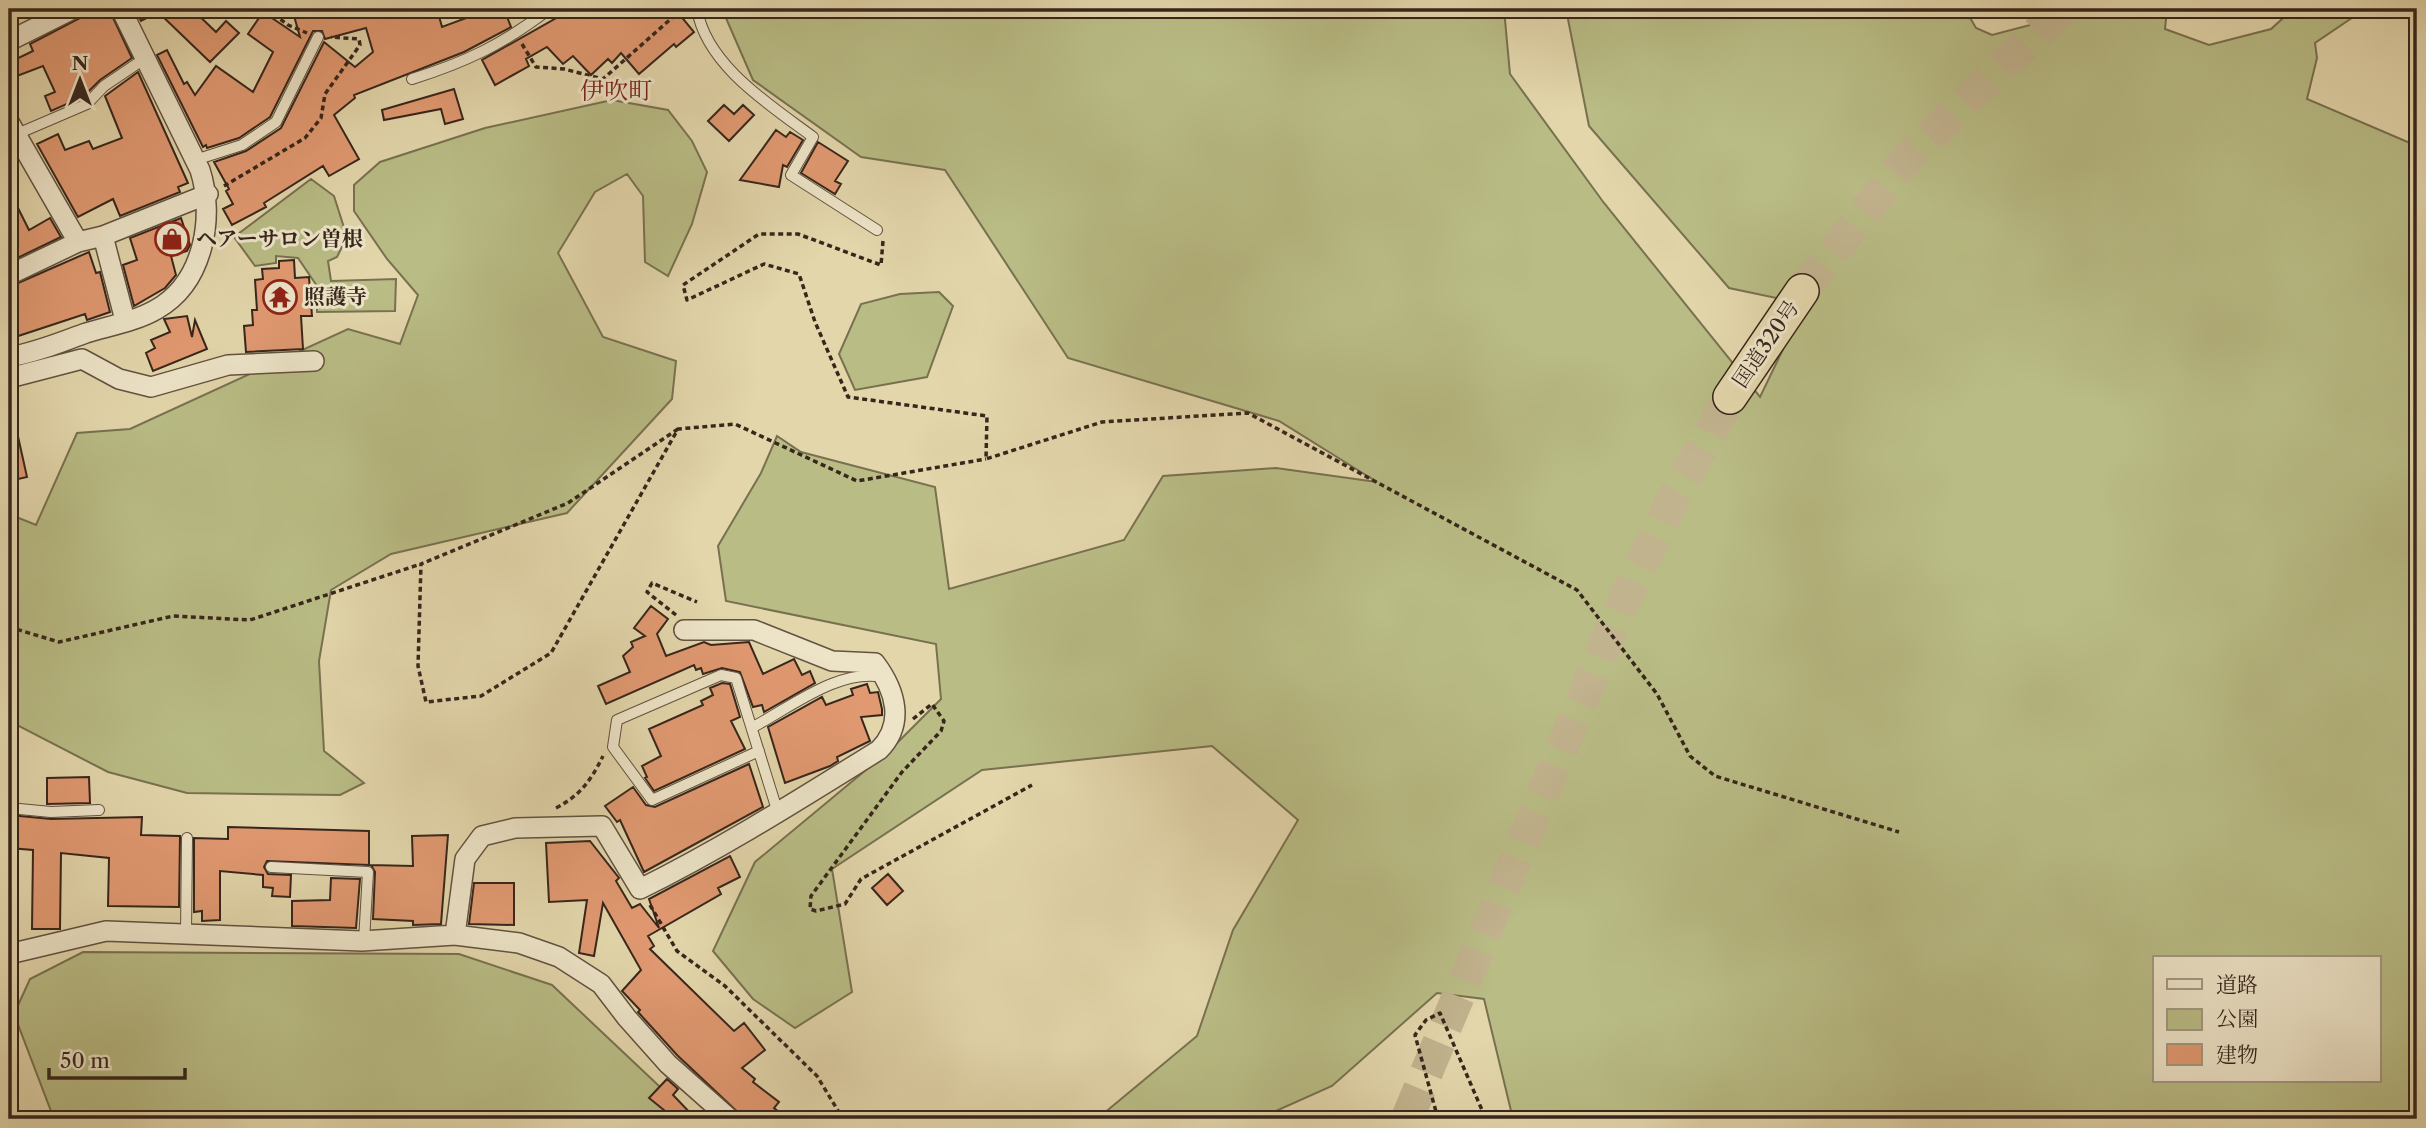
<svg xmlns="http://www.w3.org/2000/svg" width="2426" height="1128" viewBox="0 0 2426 1128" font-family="'Libre Caslon Text','Noto Serif JP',serif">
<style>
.green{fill:#b9bc85;stroke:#787150;stroke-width:2;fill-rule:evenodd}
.building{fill:#e19971;stroke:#37261c;stroke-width:2}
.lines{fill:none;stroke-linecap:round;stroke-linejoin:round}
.trunk-tunnel{stroke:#c1b38e;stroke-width:33;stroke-dasharray:33 17;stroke-linecap:butt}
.service-casing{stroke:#625240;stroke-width:12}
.minor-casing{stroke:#625240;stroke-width:22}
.trunk-casing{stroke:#37261c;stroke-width:36}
.path{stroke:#37261c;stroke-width:3.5;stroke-dasharray:5 3.5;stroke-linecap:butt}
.service{stroke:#ede4c8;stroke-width:10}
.minor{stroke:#ede4c8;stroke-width:19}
.trunk{stroke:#e3d6ab;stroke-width:33}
.labels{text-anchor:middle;stroke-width:6;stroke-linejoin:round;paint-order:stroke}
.poi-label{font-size:21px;font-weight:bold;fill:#37261c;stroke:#ede4c8;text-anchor:start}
.street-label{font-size:21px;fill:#37261c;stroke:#ede4c8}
.quarter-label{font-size:24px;fill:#7a1f14;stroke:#ede4c8}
</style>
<rect width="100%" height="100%" fill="#e3d6ab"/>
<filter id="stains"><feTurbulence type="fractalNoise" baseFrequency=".00286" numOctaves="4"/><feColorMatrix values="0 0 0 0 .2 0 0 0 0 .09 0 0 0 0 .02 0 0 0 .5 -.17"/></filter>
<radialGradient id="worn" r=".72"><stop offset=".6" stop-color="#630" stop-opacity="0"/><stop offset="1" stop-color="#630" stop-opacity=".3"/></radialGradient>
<path class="green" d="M722,9H1504L1510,74L1604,203L1760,397L1805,304L1729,288L1589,126L1566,9H1965L1976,28L1992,35L2091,9H2167L2165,29L2209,45L2271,29L2293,9H2365L2315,43L2317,58L2307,99L2417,146V1119H1513L1484,999L1437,993L1332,1086L1258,1119H1097L1197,1036L1233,930L1298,820L1212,746L982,770L832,869L852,992L795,1028L753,999L713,951L755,862L890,750L941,699L936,644L726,601L718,546L761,473L777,436L801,452L935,487L949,589L1124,540L1163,476L1276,468L1377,482L1279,421L1068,358L945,170L861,157L753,80ZM2155,958H2379V1081H2155Z
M612,100L668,110L692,141L707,172L692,224L668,276L645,262L643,196L627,174L595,192L558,253L603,337L676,361L672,399L567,513L391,554L331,590L319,661L324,751L364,783L340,795L187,793L108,772L9,721V514L36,525L77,433L130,429L348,329L400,344L418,295L387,259L354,211V185L380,162L485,128Z
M311,179L334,196L347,237L337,257L328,261L331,281L396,279L395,311L317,312V286L298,258L276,256V263L255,266L234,237Z
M939,292L953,306L927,377L855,390L839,354L861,304L900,294Z
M83,952L459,954L552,985L694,1119H54L14,1014L30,979Z"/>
<path class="building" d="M97,9H109L132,58L100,80L83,97L51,111L45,96L55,92L43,66L17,76L10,62L33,51L30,44Z
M135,9H192L216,32L226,21L239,33L210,62L158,12L141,21Z
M292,9H343L344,14L363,9H437L442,27L480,13L478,9H504L511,27L464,52L354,95L355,98L334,115L359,159L329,176L323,166L264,203L266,207L232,225L223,209L233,204L226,191L229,189L214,162L246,151L281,128L324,42L355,67L373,52L366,28L325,39L322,31H313L270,117L239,138L207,148L206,145L203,147L157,55L167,50L184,84L187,82L195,95L216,66L253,92L273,52L248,34L263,12L300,37Z
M556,9H592L596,16H618L625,9H675L694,32L676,47L674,44L639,74L621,53L612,63L608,59L591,75L573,56L563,64L547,47L526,59L529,66L495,85L482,60L558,17Z
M138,72L188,183L178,187L180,192L120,216L113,199L78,217L37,144L58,134L65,150L89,141L93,149L122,138L105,96Z
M454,89L463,119L445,124L441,109L384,120L382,110Z
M724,105L734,114L743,105L754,115L729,141L708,121Z
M776,130L786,137L790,132L803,140L787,167L783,165L779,187L740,180Z
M818,142L848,161L835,181L841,184L835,194L801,173Z
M9,190L29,230L50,218L61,237L9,262Z
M181,218L190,245L187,251L171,256L176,275L165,288L134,306L123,265L137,260L130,238Z
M89,252L96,273L100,272L110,312L87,320L85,314L9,339V287Z
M294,260L295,278L309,277L312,316H301L303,349L246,352L244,326L253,325L252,310H257L255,280L263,279L262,269L279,268V261Z
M187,316L192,337L195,320L207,349L153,371L146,353L155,348L151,340L170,332L164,319Z
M9,423H15L27,477L9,481Z
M651,606L668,619L657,634L666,656L704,642L711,645L749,642L763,674L794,659L802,675L810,671L815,683L764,712L762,705L753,707L740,672L722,668L703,674L701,668L696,670L694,665L606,704L598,686L630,672L623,656L633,647L631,642L645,636L634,628Z
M722,683L730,684L740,717L731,721L745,749L654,791L645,778L647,777L642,766L661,756L649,729L703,705L701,701L713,695L710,688Z
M867,684L870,693L878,692L882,709V715L861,717L870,741L837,757L838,761L830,766L785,783L768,727L822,697L826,705L853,695L851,689Z
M749,764L763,807L644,872L620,820L617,822L605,806L633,787L646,805L655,807Z
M89,777L90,803L47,804V778Z
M9,815L51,819L142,817L141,835L180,836L179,907L108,906L109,858L61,853L60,929H32L33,850L9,848Z
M228,827L369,831V865L267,861L264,867L268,874L291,875L290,897L272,896L273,888L263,887V875L220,871V920L202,921V911L194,912V838L228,839Z
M448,835L441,924L413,925V921L373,919L375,872L371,865L413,866L412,836Z
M590,841L619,878L616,881L632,908L640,904L659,928L649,899L730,856L740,877L718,888L721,894L648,936L654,946L650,949L734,1031L744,1023L765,1050L742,1068L755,1079L753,1082L779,1102L774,1108L788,1119H745L677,1055L638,1012L640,1010L622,991L641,970L603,903L594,956L579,953L587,900L549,902L546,843Z
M888,874L903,891L887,905L872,888Z
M331,878L360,879L356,928L292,926V901L330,900Z
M474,883H514V925L469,924Z
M667,1079L678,1089L673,1095L696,1119H675L649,1098Z"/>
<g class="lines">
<path class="trunk-tunnel" d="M1802,291L1911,154L2062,9
M1407,1119L1620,609L1672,501L1730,397"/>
<g class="service-casing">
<path id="service" d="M599,9H618
M697,9C706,65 770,105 813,137L791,175L877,230
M412,79C466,62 504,44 549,9
M17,134L87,104L104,86L144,59
M195,160L242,145L276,122L318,37
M753,727C791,707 839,668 883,677
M759,751L652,800L613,747L617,720L721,675L736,678L778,813
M9,808L51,812L99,810
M271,867L368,872L364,941
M186,933L187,838"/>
</g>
<g class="minor-casing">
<path id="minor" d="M9,41L73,9
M9,122L78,242L103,236L208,194
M103,236L125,320
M9,275L78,242
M9,357C35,353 61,342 86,333C109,326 137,321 157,309C204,282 215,217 200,170L121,9
M9,378L82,359L119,379L151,387L228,365L314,361
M455,935L465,859L482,836L515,828L602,826L640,889C723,848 800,799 879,750C905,724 896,691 875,663L832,661L754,630H684
M9,954L106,931L362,941L455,935L519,943L559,957L601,984L627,1018L668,1064L730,1119"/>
</g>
<g class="trunk-casing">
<path id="trunk" d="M1730,397L1802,291"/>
</g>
<path class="path" d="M267,9L288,25L307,33
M522,44L536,67L564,69L603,79L682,9
M224,186L305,138L321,118L325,94L360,45L359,39L331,37
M883,241L881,265L798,234H759L683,285L687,300L764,264L799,274L815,322L848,397L987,416L986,459L1102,422L1248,413L1577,590L1657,694L1690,756L1715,776L1899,832
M678,429L568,503L421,564L418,666L426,702L481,696L551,653L678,429L735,424L857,481L986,459
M2417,568V590
M676,615L647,592L652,583L697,602
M9,627L59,642L173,616L250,620L421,564
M913,719L932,704L944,721L941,731L902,772L811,896L810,909L816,911L845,904L861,879L1032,785
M556,808C581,795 591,780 603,756
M650,905L677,951L725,986L817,1076L843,1119
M1438,1119L1415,1035L1426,1020L1440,1013L1482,1110"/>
<use href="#service" class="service"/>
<use href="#minor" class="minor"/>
<use href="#trunk" class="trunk"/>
</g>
<defs>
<g id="shop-ring" transform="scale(1.75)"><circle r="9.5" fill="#ede4c8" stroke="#8f2418" stroke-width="1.5"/><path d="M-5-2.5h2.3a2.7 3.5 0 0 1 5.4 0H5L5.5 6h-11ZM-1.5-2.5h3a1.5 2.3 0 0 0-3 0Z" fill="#8f2418"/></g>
<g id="temple-ring" transform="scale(1.75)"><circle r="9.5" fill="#ede4c8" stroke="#8f2418" stroke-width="1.5"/><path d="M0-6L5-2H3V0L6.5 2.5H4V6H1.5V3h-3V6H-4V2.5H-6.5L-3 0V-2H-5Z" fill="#8f2418"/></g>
</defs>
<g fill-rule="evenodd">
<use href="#shop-ring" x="172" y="239"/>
<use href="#temple-ring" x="280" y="297"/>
</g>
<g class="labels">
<g class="poi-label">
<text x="196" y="246">ヘアーサロン曽根</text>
<text x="304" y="304">照護寺</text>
</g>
<g class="street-label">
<text transform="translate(1766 344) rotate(-56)" y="7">国道320号</text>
</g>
<g class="quarter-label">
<text x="616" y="99">伊吹町</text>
</g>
</g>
<rect width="2426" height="1128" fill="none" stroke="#e3d6ab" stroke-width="35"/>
<rect x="10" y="10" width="2405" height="1107" fill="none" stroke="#37261c" stroke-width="3.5"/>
<rect x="18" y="18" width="2391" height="1093" fill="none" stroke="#37261c" stroke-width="2"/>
<rect x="2153" y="956" width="228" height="126" fill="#ede4c8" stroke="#a49883" stroke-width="2"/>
<rect x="2167" y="979" width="35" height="10" fill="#ede4c8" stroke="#a49883" stroke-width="2"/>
<text x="2216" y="992" font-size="21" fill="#37261c">道路</text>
<rect x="2167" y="1009" width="35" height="21" fill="#b9bc85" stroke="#a49883" stroke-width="2"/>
<text x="2216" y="1026" font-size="21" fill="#37261c">公園</text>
<rect x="2167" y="1044" width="35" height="21" fill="#e19971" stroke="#a49883" stroke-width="2"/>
<text x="2216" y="1062" font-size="21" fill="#37261c">建物</text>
<g transform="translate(80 80)" stroke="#ede4c8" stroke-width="5" paint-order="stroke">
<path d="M0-5L12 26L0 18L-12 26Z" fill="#37261c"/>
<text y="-10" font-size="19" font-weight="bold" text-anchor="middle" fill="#37261c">N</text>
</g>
<path d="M49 1068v10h136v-10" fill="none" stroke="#37261c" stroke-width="3.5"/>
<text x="60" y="1068" font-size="21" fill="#37261c" stroke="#ede4c8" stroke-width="5" paint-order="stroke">50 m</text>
<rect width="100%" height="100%" filter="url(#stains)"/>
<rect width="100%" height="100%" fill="url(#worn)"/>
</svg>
